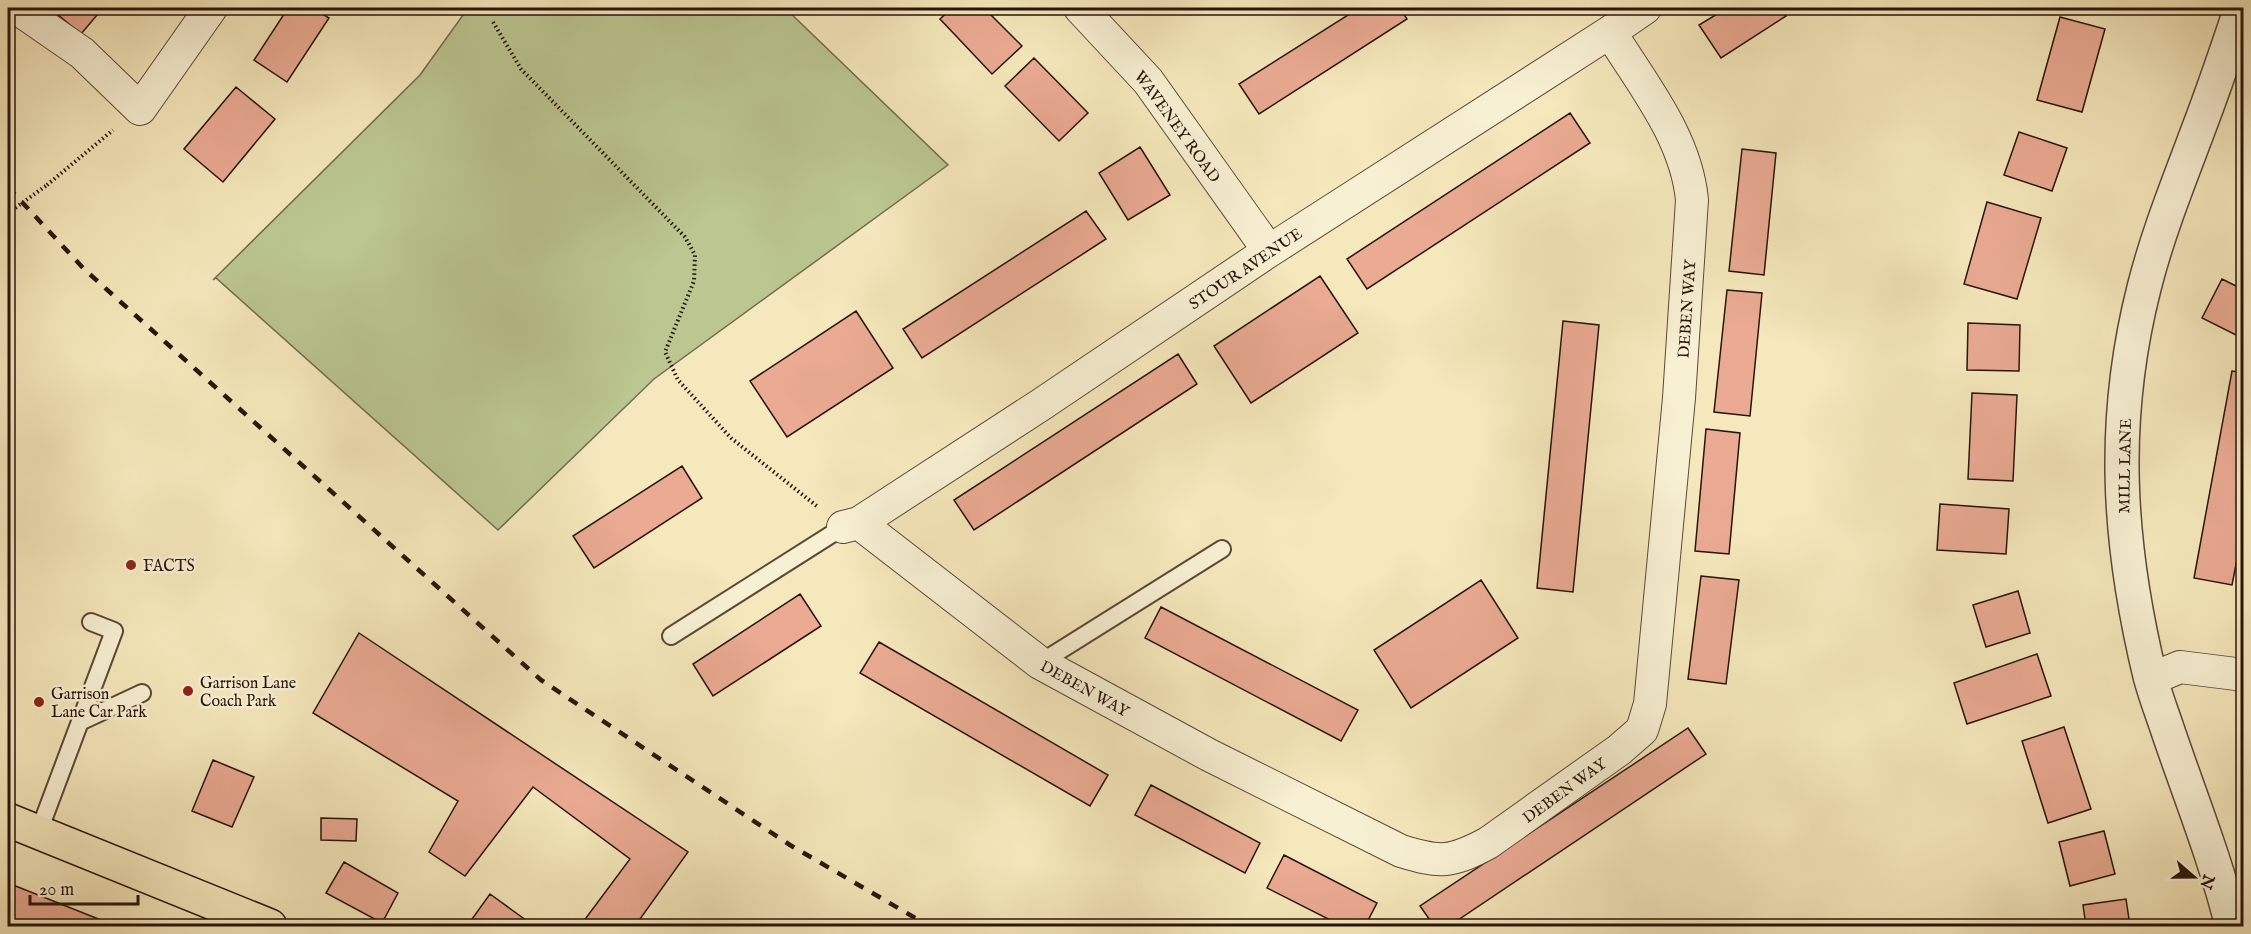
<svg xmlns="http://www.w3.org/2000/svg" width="2251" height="934" viewBox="0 0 2251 934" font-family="'IM FELL English',serif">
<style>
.garden{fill:#bbc691;stroke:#716d4e;stroke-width:1.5}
.building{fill:#eaaa93;stroke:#27140a;stroke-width:1.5}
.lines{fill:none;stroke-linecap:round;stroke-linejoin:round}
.service-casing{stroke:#5a4936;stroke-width:20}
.minor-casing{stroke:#5a4936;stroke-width:34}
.tertiary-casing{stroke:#5a4936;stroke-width:36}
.primary-casing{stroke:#27140a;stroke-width:36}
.path{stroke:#27140a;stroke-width:4;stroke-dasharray:1.5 3;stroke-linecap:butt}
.service{stroke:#f8f0d3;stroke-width:16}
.minor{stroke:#f8f0d3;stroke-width:32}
.tertiary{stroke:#f8f0d3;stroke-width:33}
.primary{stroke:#f5e8bc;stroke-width:33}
.rail{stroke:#27140a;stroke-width:4.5;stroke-dasharray:10 10;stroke-linecap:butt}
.path-bridge{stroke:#27140a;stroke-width:4;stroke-dasharray:1.5 3;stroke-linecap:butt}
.poi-dot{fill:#8f2418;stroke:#f8f0d3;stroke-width:2}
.labels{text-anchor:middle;stroke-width:5;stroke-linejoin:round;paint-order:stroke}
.street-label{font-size:16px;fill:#27140a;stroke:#f8f0d3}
.poi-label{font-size:16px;fill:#27140a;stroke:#f8f0d3;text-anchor:start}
</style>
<rect width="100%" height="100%" fill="#f5e8bc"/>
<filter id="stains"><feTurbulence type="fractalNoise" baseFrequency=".00333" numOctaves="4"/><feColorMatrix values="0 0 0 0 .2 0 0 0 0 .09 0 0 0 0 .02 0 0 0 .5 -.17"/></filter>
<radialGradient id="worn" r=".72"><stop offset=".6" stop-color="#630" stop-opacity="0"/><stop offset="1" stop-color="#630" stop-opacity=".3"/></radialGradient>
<path class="garden" d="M468,8H785L948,165L654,379L498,530L216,278L213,280L420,75Z"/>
<path class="building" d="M50,8H103L81,34Z
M288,8H313L329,18L287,82L254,60Z
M952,8H984L1022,46L992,74L940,19Z
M1359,8H1400L1407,19L1259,114L1239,84Z
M1727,8H1780L1786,16L1721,58L1699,25Z
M2060,17L2105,29L2082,112L2037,100Z
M1034,58L1088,113L1059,141L1005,86Z
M236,87L275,119L223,182L184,149Z
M1570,113L1590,143L1367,289L1347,259Z
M2019,132L2067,148L2052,191L2004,175Z
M1140,147L1170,195L1128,220L1099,173Z
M1742,149L1776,153L1764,275L1729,271Z
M1987,202L2041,218L2017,299L1964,284Z
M1086,211L1106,239L922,358L903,329Z
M1320,276L1358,333L1251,403L1214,346Z
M2222,279L2244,290V339L2202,318Z
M1727,290L1762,293L1750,416L1714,412Z
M856,311L893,368L787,437L750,381Z
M1563,321L1599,325L1573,592L1537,588Z
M1968,323L2020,325L2019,371L1967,370Z
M1178,354L1197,384L974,530L954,500Z
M2232,371L2244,373V524L2232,585L2194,578Z
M1972,393L2017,395L2013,481L1968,479Z
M1706,429L1740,433L1729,554L1695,551Z
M682,466L702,498L594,568L573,536Z
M1940,504L2009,509L2006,554L1937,550Z
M1701,576L1739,580L1726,684L1688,679Z
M1481,580L1518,638L1411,708L1374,650Z
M2018,591L2030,633L1986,647L1973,605Z
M800,594L821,626L713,696L693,664Z
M1161,607L1358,710L1341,741L1145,638Z
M359,633L688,852L635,926H580L630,859L533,787L465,876L429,852L458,801L313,713Z
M879,642L1108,775L1090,806L860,673Z
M2037,654L2051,696L1967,724L1954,683Z
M2064,727L2091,809L2048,823L2022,741Z
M1688,728L1706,754L1449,926H1434L1420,906Z
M213,760L254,777L232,827L192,811Z
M1151,785L1260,843L1245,873L1135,815Z
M321,818L357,819L356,841L321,840Z
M2104,831L2115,874L2070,886L2059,842Z
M1284,855L1377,903L1365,926H1342L1267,888Z
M344,862L398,893L382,923L326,893Z
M8,883L116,926H8Z
M490,894L534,926H467Z
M2126,899L2130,926H2086L2083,905Z"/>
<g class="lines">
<g class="service-casing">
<path id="service" d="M671,636L843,527
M1040,663L1222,549
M82,721L142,693
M39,831L114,631L91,622"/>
</g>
<g class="minor-casing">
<path id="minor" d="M17,8L82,53L140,109L211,8
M1080,8L1148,81L1269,251
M859,523L1040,663L1209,755L1401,851C1440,863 1451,863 1488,843L1619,750L1642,730L1650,704L1679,398L1692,200C1686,137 1643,85 1610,32
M843,527L859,523L1042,404L1269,251L1610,32L1645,8
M2151,679L2180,667L2244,675"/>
</g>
<g class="tertiary-casing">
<path id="tertiary" d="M2232,926C2216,860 2190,796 2168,731C2162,713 2155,695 2150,676C2118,543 2110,422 2144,288C2158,232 2180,179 2200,125C2215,86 2228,47 2241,8"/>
</g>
<g class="primary-casing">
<path id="primary" d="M8,820L270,926"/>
</g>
<path class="path" d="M493,22L521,69L685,237L695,255L694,281L665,352L678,380L731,438L818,507
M47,185L113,130"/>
<use href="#service" class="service"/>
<use href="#minor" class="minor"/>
<use href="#tertiary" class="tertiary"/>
<use href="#primary" class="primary"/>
<path class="rail" d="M8,187L84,269L541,680L790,845L929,926"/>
<path class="path-bridge" d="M8,213L47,185"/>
</g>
<g class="poi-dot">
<circle cx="131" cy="565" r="6"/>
<circle cx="188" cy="691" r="6"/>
<circle cx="39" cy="702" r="6"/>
</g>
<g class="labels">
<g class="street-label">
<text transform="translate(1178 126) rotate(54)" y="6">WAVENEY ROAD</text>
<text transform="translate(1245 268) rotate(-34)" y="6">STOUR AVENUE</text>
<text transform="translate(1686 309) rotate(-86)" y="6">DEBEN WAY</text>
<text transform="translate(2124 466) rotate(-89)" y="6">MILL LANE</text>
<text transform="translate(1085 688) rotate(29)" y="6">DEBEN WAY</text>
<text transform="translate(1564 790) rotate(-36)" y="6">DEBEN WAY</text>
</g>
<g class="poi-label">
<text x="143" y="571">FACTS</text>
<text x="200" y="688">Garrison Lane<tspan x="200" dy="18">Coach Park</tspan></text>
<text x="51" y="699">Garrison<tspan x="51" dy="18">Lane Car Park</tspan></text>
</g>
</g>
<rect width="2251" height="934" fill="none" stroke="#f5e8bc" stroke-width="30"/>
<rect x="9" y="9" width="2233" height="916" fill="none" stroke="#27140a" stroke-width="3"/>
<rect x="15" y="15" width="2221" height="904" fill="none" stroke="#27140a" stroke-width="1.5"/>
<g transform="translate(2194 877) rotate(110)" stroke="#f8f0d3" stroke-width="4.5" paint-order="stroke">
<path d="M0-4.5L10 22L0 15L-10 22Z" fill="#27140a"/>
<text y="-9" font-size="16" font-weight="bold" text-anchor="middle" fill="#27140a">N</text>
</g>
<path d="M30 895v9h108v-9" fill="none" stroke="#27140a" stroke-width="3"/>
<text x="39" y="895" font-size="18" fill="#27140a" stroke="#f8f0d3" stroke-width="4.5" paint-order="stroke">20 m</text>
<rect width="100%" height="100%" filter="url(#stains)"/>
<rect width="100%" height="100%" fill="url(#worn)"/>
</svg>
